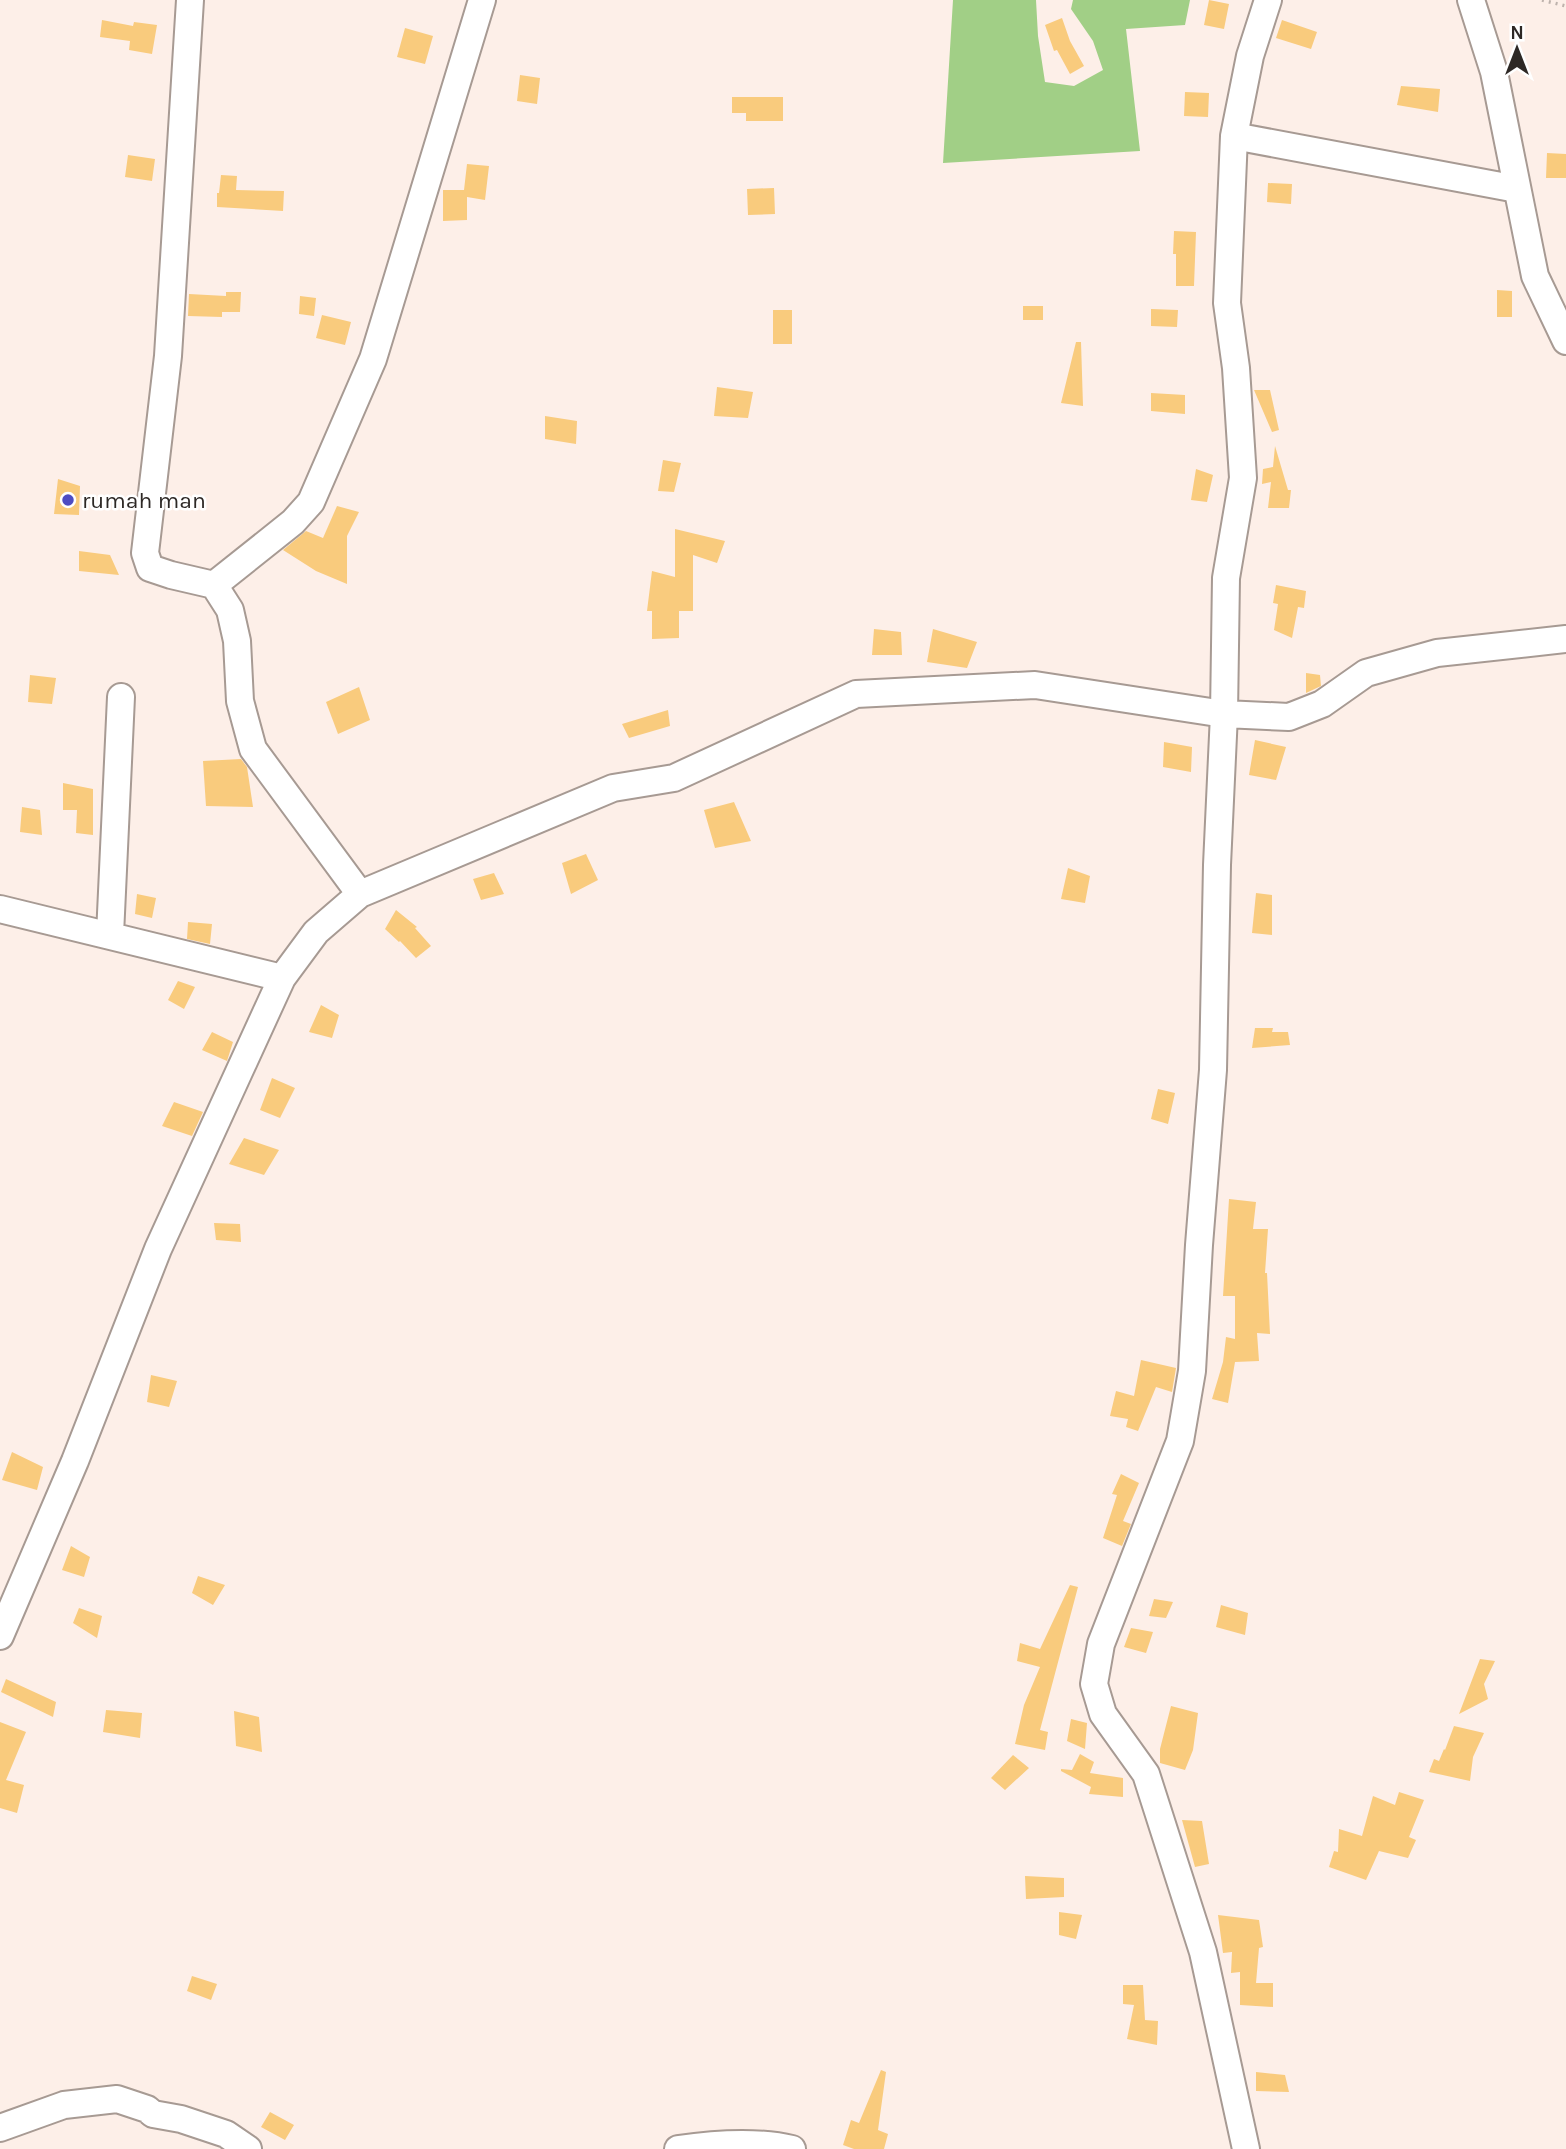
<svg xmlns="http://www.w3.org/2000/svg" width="1566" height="2149" viewBox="0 0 1566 2149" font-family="Karla,sans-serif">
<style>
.forest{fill:#a1cf86}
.building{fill:#f9cb7d}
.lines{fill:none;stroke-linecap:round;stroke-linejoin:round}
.minor-casing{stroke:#a79a93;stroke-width:30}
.path{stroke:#beb3ad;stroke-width:3.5;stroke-dasharray:2 5;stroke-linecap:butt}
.minor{stroke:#fff;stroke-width:26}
.poi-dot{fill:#4e4cc2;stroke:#fff;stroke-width:2.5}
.labels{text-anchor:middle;stroke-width:5;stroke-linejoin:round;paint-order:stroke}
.poi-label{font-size:23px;fill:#2d2825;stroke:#fff;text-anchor:start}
</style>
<rect width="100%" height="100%" fill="#fdefe8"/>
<path class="forest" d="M953,0H1036L1038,36L1045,82L1074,86L1103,70L1093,41L1071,9L1073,0H1190L1185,25L1126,29L1140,151L943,163Z"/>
<path class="building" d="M1209,0L1229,4L1224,29L1204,25Z
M1062,18L1070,41L1084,66L1070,74L1057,50L1054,51L1045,25Z
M102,20L133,26L134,22L157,25L152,54L129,50L130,41L100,37Z
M1282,20L1317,32L1311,49L1276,38Z
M405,28L433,36L425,64L397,57Z
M520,75L540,78L537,104L517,101Z
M1401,86L1440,89L1438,112L1397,105Z
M1185,92L1209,93L1208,117L1184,116Z
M732,97H783V121H746V113H732Z
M1547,153L1566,154V178H1546Z
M128,155L155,159L152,181L125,177Z
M467,164L489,166L485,200L467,197V220L443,221V190H464Z
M221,175L237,176L236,190L284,191L283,211L217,207V193H219Z
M1268,183L1292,184L1291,204L1267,202Z
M774,188L775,214L748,215L747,189Z
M1174,231L1196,232L1194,286H1176V254H1173Z
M1497,290L1512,291V317H1497Z
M226,292H241L240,312H222V317L188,316L189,294L226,296Z
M300,296L316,298L314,316L299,314Z
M1023,306H1043V320H1023Z
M1151,309L1178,310L1177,327L1151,326Z
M773,310H792V344H773Z
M322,315L351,322L345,345L316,338Z
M1076,342H1081L1083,406L1061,403Z
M717,387L753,392L748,418L714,416Z
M1254,390H1270L1279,430L1272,432Z
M1151,393L1185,395V414L1151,411Z
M545,416L577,421L576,444L545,439Z
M1275,446L1288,490H1291L1289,508H1268L1271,482L1262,484L1263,469L1273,467Z
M663,460L681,463L674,492L658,491Z
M1196,469L1213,475L1207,502L1191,500Z
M58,479L80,486L79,515L54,514Z
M337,506L359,512L347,536V584L316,571L283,550L306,531L323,538Z
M675,529L725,541L717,563L693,555V611H679V638L652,639V611H647L652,571L675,577Z
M79,551L110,555L119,575L79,571Z
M1276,585L1306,591L1304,608L1298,607L1292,638L1274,630L1278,604L1273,603Z
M874,629L901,632L902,655H872Z
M933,629L977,642L967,668L927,662Z
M1306,673L1320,675L1321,686L1306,693Z
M30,675L56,678L52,704L28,702Z
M359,687L370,720L338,734L326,702Z
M668,710L670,726L629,738L622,724Z
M1255,740L1286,747L1276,780L1249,775Z
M1164,742L1192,747L1191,772L1163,767Z
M241,759L247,767L253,807L206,806L203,761Z
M63,783L93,789V835L76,833L77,810H63Z
M734,802L751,841L715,848L704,810Z
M22,807L40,810L42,835L20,832Z
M586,854L598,880L571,894L562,863Z
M1068,868L1090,876L1085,903L1061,899Z
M494,873L504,894L481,900L473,879Z
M1256,893L1272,895V935L1252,933Z
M137,894L156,898L152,918L135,914Z
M396,910L417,927L415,928L431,946L416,958L400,941L399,942L385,929Z
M188,922L212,924L210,944L187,939Z
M178,981L195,987L184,1009L168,1000Z
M321,1005L339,1015L332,1038L309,1032Z
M1255,1028H1273L1272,1032H1288L1290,1045L1252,1048Z
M212,1032L233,1042L227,1061L202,1050Z
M272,1078L295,1088L280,1118L260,1110Z
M1158,1089L1175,1093L1168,1124L1151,1119Z
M174,1102L203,1112L192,1136L162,1126Z
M244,1138L279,1150L264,1175L229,1164Z
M1229,1199L1256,1202L1253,1229H1268L1265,1273H1267L1270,1334L1257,1333L1259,1361L1235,1362L1228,1403L1212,1399L1223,1362L1226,1337L1235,1339V1296H1223Z
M214,1223L240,1224L241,1242L216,1240Z
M1141,1360L1176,1368L1172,1392L1156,1387L1138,1431L1126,1427L1128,1419L1110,1416L1116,1391L1134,1396Z
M151,1375L177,1381L169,1407L147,1402Z
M12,1452L43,1467L37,1490L2,1480Z
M1121,1474L1139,1483L1123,1521L1131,1524L1122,1546L1103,1538L1117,1495L1112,1494Z
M71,1546L90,1557L84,1577L62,1570Z
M198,1576L225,1585L213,1605L192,1593Z
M1070,1585L1078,1587L1040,1730L1048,1732L1045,1750L1015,1744L1024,1705L1040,1667L1017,1661L1020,1643L1040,1649Z
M1154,1599L1173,1602L1166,1618L1149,1616Z
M1221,1605L1248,1613L1245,1635L1216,1627Z
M79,1608L102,1616L97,1638L73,1623Z
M1131,1628L1153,1632L1146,1653L1124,1647Z
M1480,1659L1495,1661L1484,1684L1488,1699L1459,1714Z
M6,1679L56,1702L53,1717L1,1692Z
M1171,1706L1198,1713L1193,1750L1185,1770L1160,1763V1749Z
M106,1710L142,1713L140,1738L103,1732Z
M234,1711L259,1717L262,1752L236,1746Z
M1071,1719L1087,1723L1085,1749L1067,1741Z
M0,1722L26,1732L6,1780L24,1785L17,1813L0,1808Z
M1454,1726L1484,1733L1473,1757L1470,1781L1429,1772L1434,1759L1439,1761L1444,1749L1445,1750Z
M1080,1754L1094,1762L1090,1773L1123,1778V1797L1089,1794L1091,1787L1061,1771V1769L1072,1770Z
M1013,1755L1029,1768L1005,1790L991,1778Z
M1399,1792L1424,1800L1409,1837L1416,1840L1408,1858L1379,1851L1366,1880L1329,1867L1334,1851L1338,1852L1339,1829L1362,1836L1373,1796L1395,1805Z
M1182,1820L1202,1821L1209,1864L1195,1867Z
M1025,1876L1064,1878V1897L1026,1899Z
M1059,1912L1082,1915L1076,1939L1059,1935Z
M1218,1915L1259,1920L1263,1947L1259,1948L1256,1983H1273V2007L1240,2005V1972L1231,1973L1232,1952L1223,1953Z
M192,1976L217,1984L211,2000L187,1991Z
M1123,1985H1143L1145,2020L1158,2021L1157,2045L1127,2039L1134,2005L1123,2004Z
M881,2070L886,2072L878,2130L888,2134L884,2149H854L843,2145L851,2120L859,2123Z
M1256,2072L1285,2075L1289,2092L1256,2091Z
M270,2112L294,2125L285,2140L261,2127Z"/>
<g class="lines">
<g class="minor-casing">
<path id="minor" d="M190,0L168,356L145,553L150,568L171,575L214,585L230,610L237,641L240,701L253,749L360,894
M1471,0L1494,72L1535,276L1566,341
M1234,136L1517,189
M214,585L293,522L311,502L373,359L482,0
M0,909L282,978L158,1249L75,1461L0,1636
M110,935L121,697
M282,978L316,932L360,894L613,788L674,778L856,694L1035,685L1224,714L1289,717L1322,704L1366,673L1437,653L1566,639
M0,2128L64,2105L117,2099L147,2109L153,2114L181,2119L226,2134L248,2149
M678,2149C713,2144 758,2141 792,2149
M1246,2149L1203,1952L1146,1774L1103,1714L1094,1684L1101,1644L1180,1441L1192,1371L1199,1245L1213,1070L1217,865L1224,714L1226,578L1243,478L1236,368L1227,303L1234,136L1250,56L1268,0"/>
</g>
<path class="path" d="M1542,0L1566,6"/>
<use href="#minor" class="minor"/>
</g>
<circle class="poi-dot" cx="68" cy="500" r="7"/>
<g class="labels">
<g class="poi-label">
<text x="82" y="508">rumah man</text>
</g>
</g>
<g transform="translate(1517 49)" stroke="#ffffff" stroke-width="5" paint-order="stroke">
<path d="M0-5L12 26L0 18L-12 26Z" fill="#2d2825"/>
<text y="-10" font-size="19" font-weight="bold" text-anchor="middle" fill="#2d2825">N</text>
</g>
</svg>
